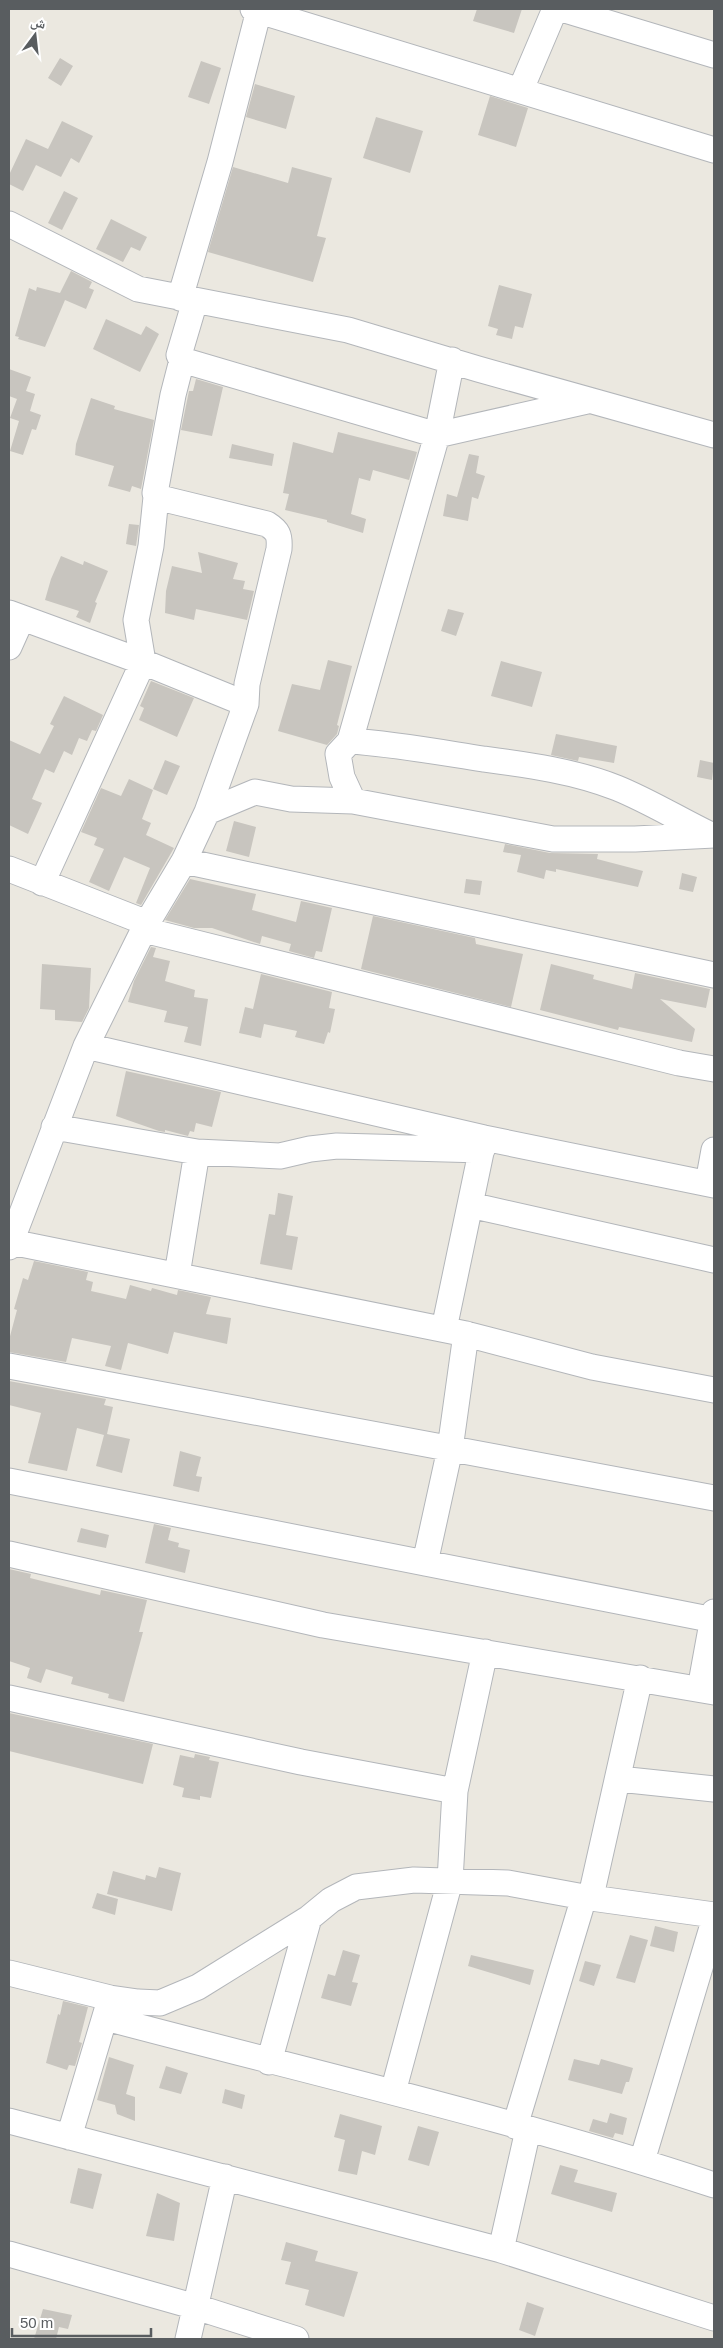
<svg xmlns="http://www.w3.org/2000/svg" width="723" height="2348" viewBox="0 0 723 2348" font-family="Helvetica,'Noto Naskh Arabic',sans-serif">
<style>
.building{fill:#c8c5bf}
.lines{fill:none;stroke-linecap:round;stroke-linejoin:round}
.minor-casing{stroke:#b3b6ba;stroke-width:27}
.minor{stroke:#fff;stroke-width:25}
</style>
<rect width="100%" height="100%" fill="#ebe8e0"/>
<path class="building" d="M477,9H522L514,33L473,21Z
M60,58L73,66L61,86L48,78Z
M201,61L221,68L209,104L188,97Z
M255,84L295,96L286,129L246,117Z
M490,96L528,108L516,147L478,135Z
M376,117L423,131L410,173L363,158Z
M62,121L93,136L79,163L71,158L61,177L36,165L23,191L9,184V175L26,139L48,149Z
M233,167L288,183L292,167L332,178L317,236L326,238L313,282L208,252Z
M64,191L78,198L62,230L48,223Z
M111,219L147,237L140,251L131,247L123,262L96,249Z
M71,271L92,282L89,288L94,290L86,309L65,300L45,347L18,339L19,337L15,336L29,288L36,291L37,287L60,293Z
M499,285L532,294L523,328L515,326L512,339L496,335L498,329L488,326Z
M106,319L141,335L146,326L159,334L140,372L93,349Z
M9,369L31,377L26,391L35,394L30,411L41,415L36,430L32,429L23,455L10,451L19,421L10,418L17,399L9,396Z
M196,379L223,387L212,436L181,430L189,391H193Z
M91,398L115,406L114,409L154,420L141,489L132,486L130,492L108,486L114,466L75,455L76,444Z
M338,432L417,452L409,480L373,470L370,481L359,478L351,514L366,519L363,533L327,522V520L285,510L289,494L283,493L293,442L333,453Z
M232,444L274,454L272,466L229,458Z
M469,454L479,456L476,473L485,476L478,499L472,497L468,521L443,516L447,494L457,497Z
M129,524L139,525L136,546L126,544Z
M198,552L238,563L233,579L245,581L243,589L254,591L247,620L196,609L194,620L165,613L166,591L172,566L202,573Z
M61,556L83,565L84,561L108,571L95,602L97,603L90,623L76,617L79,611L45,600L51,579Z
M448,609L464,613L456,636L441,631Z
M328,660L352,666L337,725L339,726L337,734L327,745L278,731L292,684L320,690Z
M501,661L542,672L532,707L491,696Z
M151,681L194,698L177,737L139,720L144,708L140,706Z
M64,696L103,715L96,731L92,730L87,741L79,738L72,755L64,751L54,773L45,769L32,799L42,803L28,834L9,825V740L40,754L54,726L50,724Z
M556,734L617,746L614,763L579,757L578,761L551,755Z
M165,760L180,766L167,795L153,789Z
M700,760L714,763L712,780L697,777Z
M129,779L153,790L142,819L151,823L146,835L174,848L141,905L136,903L150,868L124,857L109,891L89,882L104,849L94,845L97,838L81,832L101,788L121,796Z
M234,821L256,827L249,857L226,851Z
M505,844L550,853L598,854L597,859L643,871L638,887L556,869V872L546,870L544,879L517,872L521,855L503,852Z
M682,873L697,877L693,892L679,889Z
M190,879L256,894L252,910L296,922L301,901L332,908L322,952L316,951L314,958L289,951L291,944L262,936L260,944L212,928H194L165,920Z
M466,879L482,881L480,895L464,893Z
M373,916L475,938L476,944L523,954L511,1007L361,969Z
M151,947L156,948L153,957L170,961L165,981L195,990L194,997L208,999L201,1046L184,1042L188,1027L164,1022L167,1011L128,1002L134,981Z
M42,964L91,968L89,1008L82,1022L55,1020V1010L40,1009Z
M551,964L594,975L593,979L632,989L635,973L710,989L706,1008L660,999L695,1029L692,1042L619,1027L618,1030L540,1010Z
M261,974L332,992L329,1008L335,1009L330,1033L328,1032L324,1044L295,1037L297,1031L264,1024L261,1038L239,1033L245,1007L253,1009Z
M126,1071L221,1092L212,1127L196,1123L194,1132L190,1131L188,1136L165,1130V1132L159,1131L116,1116Z
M278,1193L293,1196L286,1235L298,1237L292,1270L260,1264L269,1214L275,1215Z
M34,1261L88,1272L86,1280L93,1282L91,1291L126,1299L130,1285L151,1291L152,1288L177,1295L178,1290L211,1297L206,1314L231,1318L227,1344L174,1332L168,1354L128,1343L121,1370L105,1366L111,1346L72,1338L66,1362L9,1352V1340L17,1310L14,1309L23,1278L28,1280Z
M9,1381L106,1399L104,1405L113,1407L107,1434L130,1439L122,1473L96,1466L104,1435L77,1428L67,1471L28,1463L41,1413L9,1405Z
M180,1451L201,1457L196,1476L202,1477L199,1492L173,1486Z
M154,1524L171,1528L168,1540L179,1543L178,1547L190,1550L185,1573L145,1563Z
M81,1528L109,1535L106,1548L77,1542Z
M9,1569L31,1574L30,1578L46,1582L100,1595L101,1590L147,1600L139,1632H143L124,1702L108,1698L109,1694L71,1684L73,1677L46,1669L41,1683L27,1678L30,1668L9,1661Z
M9,1713L153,1744L143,1784L9,1751Z
M195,1754L210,1757L209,1760L219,1762L211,1798L200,1796V1800L182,1797L184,1788L173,1785L180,1755L194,1758Z
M159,1867L181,1873L172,1911L107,1894L113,1871L145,1880L146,1875L156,1878Z
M97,1893L118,1899L115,1915L92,1908Z
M655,1926L678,1932L674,1952L650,1946Z
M630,1935L648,1940L635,1983L616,1978Z
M343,1950L360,1955L352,1982L358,1983L351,2006L321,1998L328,1974L335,1976Z
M471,1955L534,1970L530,1985L468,1966Z
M585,1961L601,1965L594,1986L579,1981Z
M63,2001L88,2007L79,2042L82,2043L75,2066L69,2065L67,2070L46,2063L58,2014L60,2015Z
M109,2057L134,2065L126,2094L135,2097V2121L117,2114L115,2105L97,2100Z
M574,2059L599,2065L601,2059L633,2068L629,2082H626L622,2094L568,2080Z
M166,2066L188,2073L181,2094L159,2088Z
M225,2089L245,2095L242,2109L222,2103Z
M610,2113L627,2118L623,2135L615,2133L613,2138L589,2131L593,2119L607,2123Z
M340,2114L382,2126L375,2155L362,2151L357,2175L338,2171L345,2140L334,2137Z
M418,2126L439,2132L429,2166L408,2160Z
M560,2165L578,2170L574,2182L617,2193L612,2212L551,2194Z
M78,2168L102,2174L93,2209L70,2203Z
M157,2193L180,2203L174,2241L146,2236Z
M286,2242L318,2251L315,2261L358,2272L344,2317L305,2305L309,2290L285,2284L291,2262L281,2260Z
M527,2302L544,2308L535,2336L519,2330Z
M43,2309L72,2315L68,2329L59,2327L56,2339H34Z"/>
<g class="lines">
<g class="minor-casing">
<path id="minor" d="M253,9L714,150
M562,9L714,55
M521,89L555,9
M9,224L138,289L348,330L478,369L714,435
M180,298L220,162L259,10
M182,360L437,435L587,401
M9,613L143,662L246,704
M9,647L22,618
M350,741C395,744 438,752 483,759C528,765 574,771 617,788C649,801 678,819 709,834
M353,801L342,777L338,754L350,741L437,435L452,360
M207,812L255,792L291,799L353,801L553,839H635L714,835
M184,861L714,975
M9,869L147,923
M42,883L143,662L136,620L151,546L156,497
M144,930L679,1063L714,1069
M86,1046L484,1138L714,1185
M54,1127L197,1152L280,1156L310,1149L337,1146L482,1150
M708,1183L714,1150
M470,1205L714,1260
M11,1242L466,1334L592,1367L714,1390
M9,1247L86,1046L147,923L184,861L207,812L246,704L247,684L279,549C280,535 278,531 267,524L156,497L155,493L173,395L182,360L179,355L195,301
M177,1275L197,1152
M444,1329L484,1138
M9,1366L714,1498
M9,1481L714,1620
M9,1554L323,1625L714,1692
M425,1563L450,1449L466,1334
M700,1689L714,1612
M9,1698L301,1762L455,1791
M619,1779L714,1789
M591,1896L640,1678
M9,1973L110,1998L138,2002L160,2003L198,1987L309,1918L331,1900L356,1887L414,1880L508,1883L584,1897L714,1915
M106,2018C309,2072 515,2119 714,2185
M269,2062L309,1918
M393,2092L450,1881L455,1791L485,1652
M9,2121L501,2250L714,2318
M515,2126L584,1897
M69,2137L109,2003
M642,2161L714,1921
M501,2250L528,2130
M9,2254L196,2307L296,2339
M188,2339L225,2177"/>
</g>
<use href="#minor" class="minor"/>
</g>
<rect width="723" height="2348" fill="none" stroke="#595d60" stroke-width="20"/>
<g transform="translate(35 35) rotate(15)" stroke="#ffffff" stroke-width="4" paint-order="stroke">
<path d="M0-4L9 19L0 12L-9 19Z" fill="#595d60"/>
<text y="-8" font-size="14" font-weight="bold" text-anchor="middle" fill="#595d60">ش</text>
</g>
<path d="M12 2328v8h139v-8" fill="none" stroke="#595d60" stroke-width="2.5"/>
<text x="20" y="2328" font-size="15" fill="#595d60" stroke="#ffffff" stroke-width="4" paint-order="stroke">50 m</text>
</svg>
